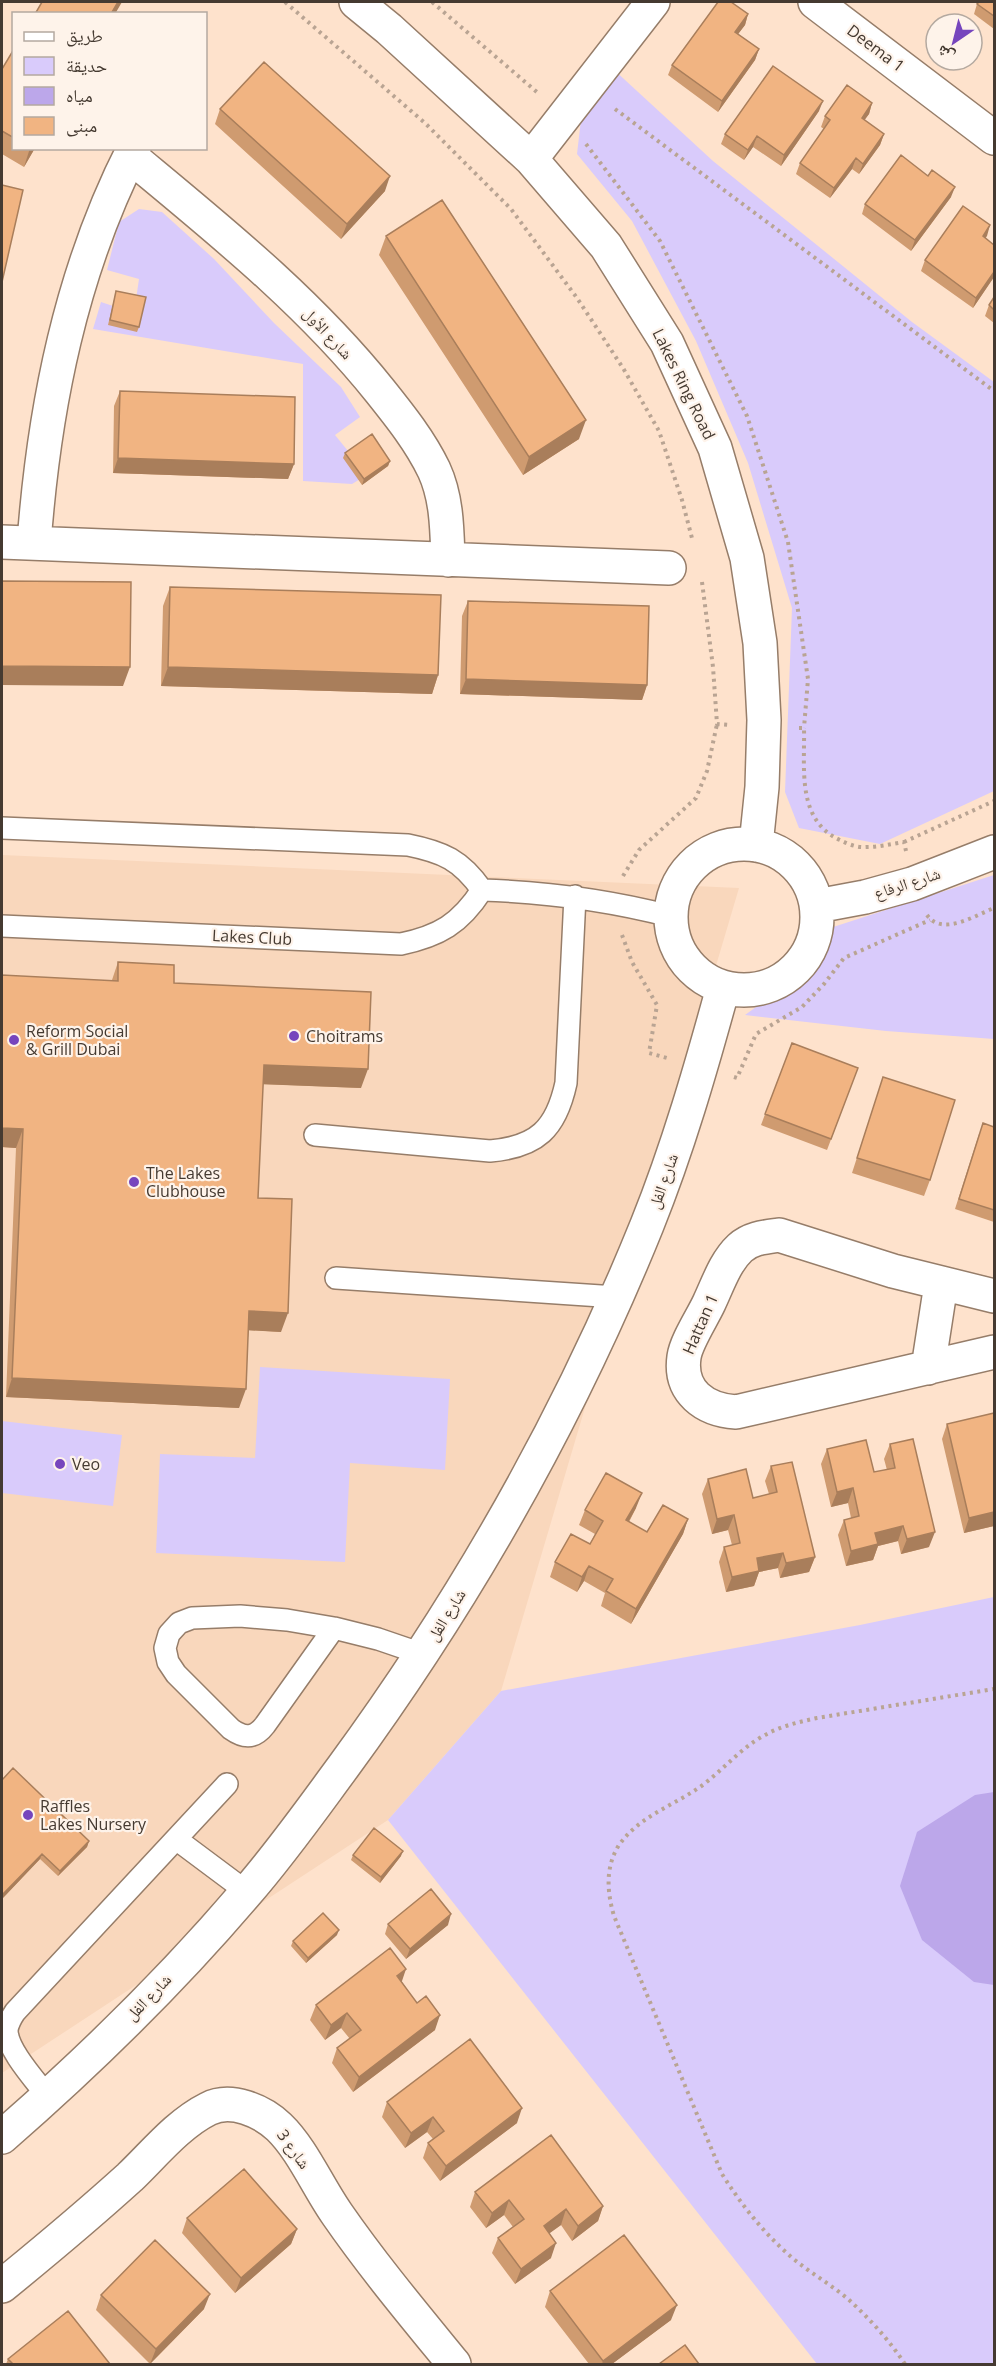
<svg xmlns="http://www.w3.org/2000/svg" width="996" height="2366" viewBox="0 0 996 2366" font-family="'Open Sans','Noto Naskh Arabic',sans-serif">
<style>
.built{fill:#f9d7bc}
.green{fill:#d9cbfb}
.water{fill:#bca7ea}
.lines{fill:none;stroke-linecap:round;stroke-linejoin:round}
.service-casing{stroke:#967d69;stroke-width:24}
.minor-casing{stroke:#967d69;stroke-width:36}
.path{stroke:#b9a493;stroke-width:4;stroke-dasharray:3 4.5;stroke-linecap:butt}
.service{stroke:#fff;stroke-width:21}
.minor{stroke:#fff;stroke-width:33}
.wall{fill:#cf9b70}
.shaded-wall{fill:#a97e5b}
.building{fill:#f1b482;stroke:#a97e5b;stroke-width:1.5}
.poi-dot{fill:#7645bd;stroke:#fef3ea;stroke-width:2}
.labels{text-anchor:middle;stroke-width:4.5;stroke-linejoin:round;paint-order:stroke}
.street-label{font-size:16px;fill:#453a31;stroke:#fef3ea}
.poi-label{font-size:16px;fill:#453a31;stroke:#fef3ea;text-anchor:start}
</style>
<rect width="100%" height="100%" fill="#fee2cc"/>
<path class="built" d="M2,855L739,888L501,1691L388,1820L2,2073Z"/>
<path class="green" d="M612,68L713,161L912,322L994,382V791L880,844L799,828L785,792L792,608L748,463L696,341L632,221L577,154L582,111Z
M139,209L162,212L214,259L274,323L341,387L360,417L335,435L361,467L378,468L352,484L303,481V364L93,329L101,302L134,313L139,279L107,270L119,222Z
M994,875V1039L886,1031L745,1015L807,970L827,929Z
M260,1367L450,1379L445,1470L350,1463L345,1562L156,1553L160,1454L255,1458Z
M2,1421L122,1435L113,1506L2,1493Z
M994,1597V2364H817L388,1820L501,1691L860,1625Z"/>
<path class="water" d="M994,1792V1985L974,1982L922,1940L900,1886L917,1832L975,1795Z"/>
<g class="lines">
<g class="service-casing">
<path id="service" d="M2,828L408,845C443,852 461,860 482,890C460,924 439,936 401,944L2,926
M482,890C546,892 608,900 670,916
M315,1135L490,1151C537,1147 556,1129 566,1083L575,896
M336,1278L616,1297
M334,1628L265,1725C255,1738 245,1739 231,1729L176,1674L168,1662L165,1648L169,1634L179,1623L192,1618L240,1616L287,1620L334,1628L378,1639L422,1654
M176,1839L247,1892
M48,2097C36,2081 7,2050 7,2030C8,2023 11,2018 15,2012L227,1784"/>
</g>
<g class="minor-casing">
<path id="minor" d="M356,2L389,29L531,159L606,246L667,343L715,448L747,558L760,643L764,720L762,787L756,845
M815,2L994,138
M130,156C219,230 308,301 380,391C400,416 420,441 434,470C447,498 447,530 448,560
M531,159L653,2
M2,542L669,568
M34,543C44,407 71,271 134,148
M671 917a73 73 0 1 1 146 0a73 73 0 1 1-146 0Z
M817,906L865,897L912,884L994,852
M994,1296L893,1271L779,1235C765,1237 751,1238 740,1248C725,1262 718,1284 709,1303C702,1318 686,1342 684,1357C679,1392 705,1410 736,1412L994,1352
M928,1368L941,1284
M2,2137C88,2062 172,1980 246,1893C281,1853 312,1809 343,1767C466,1599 569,1418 647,1225C678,1148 701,1068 723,988
M2,2286C45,2251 88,2215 130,2177C154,2154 178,2124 208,2109C231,2097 262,2111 279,2127C302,2149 318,2187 337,2214C373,2266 414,2315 454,2364"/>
</g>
<path class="path" d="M285,2L425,123L511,209L577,298L623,368L659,431L682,500L693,542
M432,2L538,93
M615,109L994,391
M586,144L660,241L747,416L788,542L808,679L804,728
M702,582L713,667L717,724L729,725
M799,728H804C805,768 796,820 840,840C848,844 857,848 867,847C879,847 891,844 904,842L906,851
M904,842L994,801
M623,876L639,850L696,798L707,771L717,724
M927,915C942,937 976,915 994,908
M622,935L632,962L657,1005L649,1053L667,1058
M734,1077L737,1078L756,1034L802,1007L824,984L844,958L930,920
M905,2364C889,2340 869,2318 848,2299C829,2283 807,2271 789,2255C762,2231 741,2204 722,2174L614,1916C607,1892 605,1867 619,1845C640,1815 676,1805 704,1784C725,1768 742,1747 765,1735C781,1726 799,1722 817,1718L994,1689"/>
<use href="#service" class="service"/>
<use href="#minor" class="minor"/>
</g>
<path class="wall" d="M994,2V29L974,14L977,4Z
M748,14L745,25L738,34L759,49L755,60L718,112L668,75L672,65Z
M14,49V148H35L24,167L2,154V69Z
M872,103L869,114L864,120L884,134L880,145L859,174L852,169L830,198L796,174L800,163L824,129L821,127L825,116Z
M220,109L385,191L341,239L215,124Z
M819,111L781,166L753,147L744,160L721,144L725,134Z
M928,176L951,197L911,251L862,214L865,204Z
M990,225L985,238L994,245V277L973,308L921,271L925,260Z
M386,236L579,439L523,475L379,255Z
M116,291L139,327L137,332L108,325Z
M994,297V323L985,316L989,305Z
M120,391L294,464L288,479L113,473L114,406Z
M345,453L390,461L388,466L362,485L343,458Z
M170,587L438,675L432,694L161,686L163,606Z
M468,601L647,685L642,700L460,694L462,616Z
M118,962L174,983L361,1088L263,1084L258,1198L281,1332L249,1330L239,1408L6,1397L16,1148L2,1147L112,980Z
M792,1043L858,1068L827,1150L761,1125Z
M883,1077L930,1180L924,1196L852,1173Z
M994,1127V1222L955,1209L979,1134Z
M947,1424L994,1526L964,1533L942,1439Z
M890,1444L929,1547L901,1554L898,1541L878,1546L873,1560L846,1566L838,1535L844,1520L851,1518L848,1503L831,1507L821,1464L827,1449L874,1472L887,1470L884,1459Z
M771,1466L815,1557L809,1572L780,1578L778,1568L759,1572L754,1586L726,1592L719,1562L724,1547L732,1545L728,1530L712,1534L702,1494L708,1479L753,1498L769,1494L765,1481Z
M636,1508L629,1522L647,1532L688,1519L683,1534L631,1624L601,1606L605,1593L584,1581L577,1592L550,1577L555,1562L590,1544L595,1534L579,1525L585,1510Z
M2,1780L89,1841L87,1847L58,1876L40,1859L2,1899Z
M353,1855L401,1856L380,1883L351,1860Z
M388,1924L448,1925L406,1959L385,1934Z
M337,1935L306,1963L291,1946L293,1941Z
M402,1982L435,2030L353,2092L332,2063L337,2048L350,2039L341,2028L325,2040L310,2020L316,2005Z
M387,2102L517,2123L440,2181L423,2158L428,2143L433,2139L427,2132L405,2148L382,2117Z
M475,2192L603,2206L598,2221L572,2241L561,2225L549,2233L551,2258L515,2284L492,2253L498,2238L513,2227L504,2215L486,2228L470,2207Z
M187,2218L297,2229L291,2244L235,2293L182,2233Z
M550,2291L671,2320L612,2364H589L545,2307Z
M101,2295L204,2309L150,2364L96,2310Z
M8,2359L110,2364H6Z"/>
<path class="shaded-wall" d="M118,2H122L115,14H111Z
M748,14L745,25L732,42L735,32Z
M759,49L755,60L718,112L722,101Z
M823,101L819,111L781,166L784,155Z
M872,103L869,114L858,129L862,118Z
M884,134L880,145L859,174L863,164Z
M757,136L753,147L744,160L748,150Z
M30,148H35L24,167Z
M856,158L852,169L830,198L834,188Z
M390,176L385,191L341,239L347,224Z
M955,187L951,197L911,251L915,240Z
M990,225L987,236L979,247L983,236Z
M994,272V277L973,308L976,298Z
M586,420L579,439L523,475L529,457Z
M118,458L294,464L288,479L113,473Z
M390,461L388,466L362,485L364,479Z
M2,666L130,667L123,686L2,685Z
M168,667L438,675L432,694L161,686Z
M466,679L647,685L642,700L460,694Z
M264,1065L368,1069L361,1088L257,1084Z
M2,1128L23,1129L16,1148L2,1147Z
M249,1311L288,1313L281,1332L243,1330Z
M12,1378L246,1389L239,1408L6,1397Z
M853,1488L848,1503L831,1507L837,1492Z
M642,1493L636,1508L621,1535L626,1520Z
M994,1512V1526L964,1533L969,1518Z
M734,1515L728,1530L712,1534L717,1519Z
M688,1519L683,1534L631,1624L636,1609Z
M903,1526L898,1541L878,1546L873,1560L846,1566L851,1551L875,1533Z
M935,1532L929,1547L901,1554L907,1539Z
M783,1553L778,1568L759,1572L754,1586L726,1592L732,1577L757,1558Z
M815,1557L809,1572L780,1578L786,1563Z
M589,1566L584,1581L577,1592L582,1577Z
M89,1841L87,1847L58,1876L60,1871Z
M403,1851L401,1856L380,1883L381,1877Z
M42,1854L40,1859L2,1899V1895Z
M451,1914L448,1925L406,1959L410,1949Z
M339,1930L337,1935L306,1963L308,1958Z
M406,1969L401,1984L397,1976Z
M347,2013L341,2028L325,2040L331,2025Z
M440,2015L435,2030L353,2092L359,2077Z
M522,2108L517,2123L440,2181L446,2166Z
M433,2117L427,2132L405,2148L411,2133Z
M509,2200L504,2215L486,2228L492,2213Z
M603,2206L598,2221L572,2241L578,2226Z
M566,2209L561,2225L539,2241L544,2226Z
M297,2229L291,2244L235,2293L241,2278Z
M556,2243L551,2258L515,2284L521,2269Z
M210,2294L204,2309L150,2364L156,2349Z
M677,2305L671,2320L612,2364H602L603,2361Z"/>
<path class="building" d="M42,2H118L111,14H35Z
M718,2H731L748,14L735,32L759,49L722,101L672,65Z
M979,2H994V16L977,4Z
M14,49V138L2,131V69Z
M264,62L390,176L347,224L220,109Z
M773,66L823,101L784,155L757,136L748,150L725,134Z
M847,85L872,103L862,118L884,134L863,164L856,158L834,188L800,163L830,120L825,116Z
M901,155L928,176L932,170L955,187L915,240L865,204Z
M2,185L23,190L2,282Z
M442,200L586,420L529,457L386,236Z
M963,206L990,225L983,236L994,245V272L976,298L925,260Z
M116,291L146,297L139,327L110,320Z
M994,297V310L989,305Z
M120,391L295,397L294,464L118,458Z
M372,434L390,461L364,479L345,453Z
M2,581L131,582L130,667L2,666Z
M170,587L441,595L438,675L168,667Z
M468,601L649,606L647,685L466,679Z
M118,962L174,965V983L371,992L368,1069L264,1065L258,1198L292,1199L288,1313L249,1311L246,1389L12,1378L23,1129L2,1128V975L118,981Z
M792,1043L858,1068L831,1139L765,1114Z
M883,1077L955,1100L930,1180L857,1158Z
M983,1123L994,1127V1210L959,1199Z
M994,1413V1512L969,1518L947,1424Z
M913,1439L935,1532L907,1539L903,1526L875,1533L878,1544L851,1551L844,1520L859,1516L853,1488L837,1492L827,1449L866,1440L874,1472L895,1468L890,1444Z
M792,1462L815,1557L786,1563L783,1553L757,1558L759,1571L732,1577L724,1547L740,1543L734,1515L717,1519L708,1479L746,1469L753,1498L777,1492L771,1466Z
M606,1473L642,1493L626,1520L647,1532L663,1505L688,1519L636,1609L606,1591L613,1579L589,1566L582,1577L555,1562L571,1534L590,1544L603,1521L585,1510Z
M13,1768L89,1841L60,1871L42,1854L2,1895V1780Z
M374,1828L403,1851L381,1877L353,1855Z
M431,1889L451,1914L410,1949L388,1924Z
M323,1913L339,1930L308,1958L293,1941Z
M390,1948L406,1969L397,1976L417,2003L426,1996L440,2015L359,2077L337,2048L361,2030L347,2013L331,2025L316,2005Z
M470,2039L522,2108L446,2166L428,2143L444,2131L433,2117L411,2133L387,2102Z
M551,2135L603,2206L578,2226L566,2209L544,2226L556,2243L521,2269L498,2238L524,2219L509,2200L492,2213L475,2192Z
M244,2169L297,2229L241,2278L187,2218Z
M624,2235L677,2305L603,2361L550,2291Z
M155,2240L210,2294L156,2349L101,2295Z
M68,2311L110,2364H13L8,2359Z
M685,2345L699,2364H659Z"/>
<g class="poi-dot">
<circle cx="294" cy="1036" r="6"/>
<circle cx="14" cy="1040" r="6"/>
<circle cx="134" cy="1182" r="6"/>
<circle cx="60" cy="1464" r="6"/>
<circle cx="28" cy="1815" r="6"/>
</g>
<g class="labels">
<g class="street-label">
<text transform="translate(876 48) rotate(37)" y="6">Deema 1</text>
<text transform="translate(328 333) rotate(47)" y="6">شارع الأول</text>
<text transform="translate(684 384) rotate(64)" y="6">Lakes Ring Road</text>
<text transform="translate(907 883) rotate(-18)" y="6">شارع الرفاع</text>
<text transform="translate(252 937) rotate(3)" y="6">Lakes Club</text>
<text transform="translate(663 1181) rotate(-70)" y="6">شارع الفل</text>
<text transform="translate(700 1324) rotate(-66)" y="6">Hattan 1</text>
<text transform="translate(446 1615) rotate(-58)" y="6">شارع الفل</text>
<text transform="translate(148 1997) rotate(-46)" y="6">شارع الفل</text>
<text transform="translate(294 2149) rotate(54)" y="6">شارع 3</text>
</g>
<g class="poi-label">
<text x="26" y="1037">Reform Social<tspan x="26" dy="18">&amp; Grill Dubai</tspan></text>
<text x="306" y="1042">Choitrams</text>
<text x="146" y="1179">The Lakes<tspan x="146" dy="18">Clubhouse</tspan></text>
<text x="72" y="1470">Veo</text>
<text x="40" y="1812">Raffles<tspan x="40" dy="18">Lakes Nursery</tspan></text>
</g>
</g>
<rect width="996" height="2366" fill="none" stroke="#453a31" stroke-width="6"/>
<rect x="12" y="12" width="195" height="138" fill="#fef3ea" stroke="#b4a9a0" stroke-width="1.5"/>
<rect x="24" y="32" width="30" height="9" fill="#ffffff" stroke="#b4a9a0" stroke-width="1.5"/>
<text x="66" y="42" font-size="18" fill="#453a31">طريق</text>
<rect x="24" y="57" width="30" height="18" fill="#d9cbfb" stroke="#b4a9a0" stroke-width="1.5"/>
<text x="66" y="72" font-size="18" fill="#453a31">حديقة</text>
<rect x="24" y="87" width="30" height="18" fill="#bca7ea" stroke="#b4a9a0" stroke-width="1.5"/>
<text x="66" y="102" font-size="18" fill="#453a31">مياه</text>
<rect x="24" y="117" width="30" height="18" fill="#f1b482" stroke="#b4a9a0" stroke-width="1.5"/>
<text x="66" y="132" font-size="18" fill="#453a31">مبنى</text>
<g transform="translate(954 42) rotate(215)"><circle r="28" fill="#fef3ea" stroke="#b4a9a0" stroke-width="1.5"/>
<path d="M0-4.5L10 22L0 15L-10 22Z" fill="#7645bd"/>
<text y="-9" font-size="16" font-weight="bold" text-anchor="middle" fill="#453a31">ش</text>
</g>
</svg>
